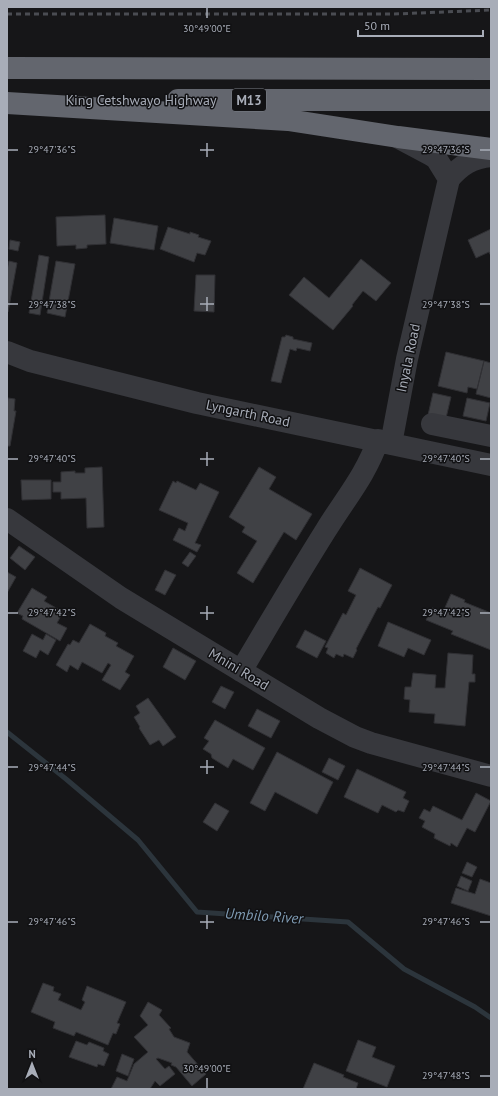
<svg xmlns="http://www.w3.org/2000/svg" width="498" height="1096" viewBox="0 0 498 1096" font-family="'PT Sans',sans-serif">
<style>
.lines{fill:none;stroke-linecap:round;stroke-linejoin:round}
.stream{stroke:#2c353c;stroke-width:5}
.building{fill:#404145;stroke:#303034}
.minor{stroke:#37383d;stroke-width:22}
.highway{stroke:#63666e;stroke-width:22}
.rail{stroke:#4a4c52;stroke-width:3;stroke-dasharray:5 4;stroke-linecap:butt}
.ticks{fill:none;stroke:#a8adb8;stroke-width:1.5}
.labels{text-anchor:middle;stroke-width:3;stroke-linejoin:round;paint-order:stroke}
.shield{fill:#111113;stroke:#7b7e86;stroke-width:1}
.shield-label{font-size:13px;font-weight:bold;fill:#a8adb8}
.street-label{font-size:14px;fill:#a8adb8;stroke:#111113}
.water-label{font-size:15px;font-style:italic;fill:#7f9bb3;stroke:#111113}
.ticks-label{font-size:10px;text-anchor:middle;fill:#a8adb8;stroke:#111113;stroke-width:3;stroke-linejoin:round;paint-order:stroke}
</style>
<rect width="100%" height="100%" fill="#161618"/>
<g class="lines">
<path class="stream" d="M7,732L66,779L138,840L197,912L348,922L404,969L475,1007L491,1018"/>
</g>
<path class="building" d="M105,215L106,244L87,245V248L76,249V245L57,246L56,217Z
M114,218L158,226L154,250L110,243Z
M168,227L190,234V232L199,235L198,237L211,241L205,255L197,253L194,262L160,249Z
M491,229V256L489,252L476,258L468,240Z
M10,240L20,242L18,251L9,249Z
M39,255L49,257L40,315L29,313Z
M361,259L391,283L376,301L363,291L352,305L353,306L333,330L289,295L304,277L329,298Z
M9,261L17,263L8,312H7V270Z
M56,261L75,264L65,317L47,313Z
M196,275H215L214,312L194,311Z
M286,335L293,337V339L312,343L310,351L297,348L296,351L290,349L281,383L271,381L282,337H285Z
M446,352L484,361L477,389L468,387L467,393L438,386Z
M484,361L491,363V398L476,394Z
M433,393L451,397L446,418L428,415Z
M8,398L15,399L14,411H16L10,446H7V406Z
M467,398L490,403L486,421L463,416Z
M102,467L104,527L87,528L86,498L61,499V492H53V482H61V472L75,471V473H85V468Z
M259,467L276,477L269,489L312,514L296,540L284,532L253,583L237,573L257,541L242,532L245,527L229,517Z
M21,480H51V499L22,500Z
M173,481L176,483L177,481L196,490L200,483L219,492L195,543L201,545L197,552L173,540L179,528L185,531L188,523L159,510Z
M19,546L35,557L25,570L10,558Z
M190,552L196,556L188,567L182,563Z
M360,568L392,585L380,608L378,607L356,649L357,650L353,658L344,654L343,657L336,654L334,658L326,653L328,648L325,647L343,613L346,615L356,595L348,591Z
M165,570L176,575L165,595L155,590Z
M7,572L16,577L7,593Z
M32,588L47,597L44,601L63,612L57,623L67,628L60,641L22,619L23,616L17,613Z
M451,594L465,600L464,602L491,613V650L451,634L453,631L426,620L432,608L443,612Z
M388,622L431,640L424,655L408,648L404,657L378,646Z
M90,624L106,633L105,636L118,643L116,646L134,656L125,672L130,675L120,690L102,680L111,665L108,663L102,673L82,662L78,670L70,665L67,672L56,665L68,644L70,645L73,640L79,643Z
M305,630L326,641L317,658L296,647Z
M32,634L43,640L46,634L56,640L48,655L40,650L36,658L23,651Z
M173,648L196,661L185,680L163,667Z
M448,653L473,655L472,674H475V682H469L465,726L434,723L435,714L409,712L410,700L404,699L405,687H411L413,673L436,675L435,688H445Z
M221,686L234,692L225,709L212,702Z
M148,698L176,737L163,746L159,740L150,745L139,728L140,727L134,717L140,713L136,706Z
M257,709L280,721L271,738L248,726Z
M215,720L265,748L253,770L233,759L228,768L212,758L211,754L203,749L209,741L204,738Z
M277,752L333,782L317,814L275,792L265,811L250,803Z
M329,758L345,766L338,780L322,772Z
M357,769L406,792L403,798L409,801L404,812L398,810L396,812L382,805L378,813L344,797Z
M476,793L491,801L475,832L467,828L457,847L451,843L450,846L434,838L435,834L422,827L425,821L419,818L424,809L430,812L433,806L462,820Z
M215,803L229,811L217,831L203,822Z
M467,862L477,867L472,877L462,873Z
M461,876L472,881L468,891L457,886Z
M480,879L491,883V916L451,903L456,888L475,894Z
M43,983L54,987L53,991L61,994L58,1000L81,1010L85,1002L82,1000L87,986L126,1002L117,1023L120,1024L116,1034L113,1033L108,1045L76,1032L74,1036L53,1028L55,1022L31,1012Z
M148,1002L162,1010L159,1015L171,1028L169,1029L174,1037L190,1043L187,1052L206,1074L192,1086L176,1067L171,1065L172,1063L158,1058L156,1059L165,1069L169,1066L175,1074L160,1086L155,1081L150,1089H111L117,1077L127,1081L134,1064L148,1052L134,1037L148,1025L140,1016Z
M358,1040L376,1047L372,1057L395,1066L387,1087L346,1071Z
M76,1041L87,1045L89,1042L104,1048L103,1051L109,1054L104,1066L98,1064L97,1067L69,1057Z
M122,1054L134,1059L128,1076L116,1071Z
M314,1063L344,1075L343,1077L358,1083L356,1089H303Z"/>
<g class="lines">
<path class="minor" d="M399,138L431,155L436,158L449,179
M7,352L30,361L197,403L491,465
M432,424L491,436
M391,444L407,359L449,179C461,165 472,158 491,156
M7,519L121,598L319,718L355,737L371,743L491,776
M241,671C269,624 297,576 326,530C345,499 366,475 378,440"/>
<path class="highway" d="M7,68L491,69
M178,100H491
M7,103L288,120L398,137L491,149"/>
<path class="rail" d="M7,14H394L491,10"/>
</g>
<path class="ticks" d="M207,8V18M207,143V157M8,150H18M200,150H214M480,150H490M207,297V311M8,304H18M200,304H214M480,304H490M207,452V466M8,459H18M200,459H214M480,459H490M207,606V620M8,613H18M200,613H214M480,613H490M207,760V774M8,767H18M200,767H214M480,767H490M207,915V929M8,922H18M200,922H214M480,922H490M480,1076H490M207,1078V1088"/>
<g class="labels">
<rect class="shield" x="232" y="89" width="34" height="22" rx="3"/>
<g class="shield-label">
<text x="249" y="105">M13</text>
</g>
<g class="street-label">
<text x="141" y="105">King Cetshwayo Highway</text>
<text transform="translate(408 358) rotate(-78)" y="5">Inyala Road</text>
<text transform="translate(248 413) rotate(12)" y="5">Lyngarth Road</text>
<text transform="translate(239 669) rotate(31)" y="5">Mnini Road</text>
</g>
<g class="water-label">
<text transform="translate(264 916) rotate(4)" y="5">Umbilo River</text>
</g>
</g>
<g class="ticks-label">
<text x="207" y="32">30°49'00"E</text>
<text x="52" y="153">29°47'36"S</text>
<text x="446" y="153">29°47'36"S</text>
<text x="52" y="308">29°47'38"S</text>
<text x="446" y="308">29°47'38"S</text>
<text x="52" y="462">29°47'40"S</text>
<text x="446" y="462">29°47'40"S</text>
<text x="52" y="616">29°47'42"S</text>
<text x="446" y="616">29°47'42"S</text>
<text x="52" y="771">29°47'44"S</text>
<text x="446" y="771">29°47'44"S</text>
<text x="52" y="925">29°47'46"S</text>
<text x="446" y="925">29°47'46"S</text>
<text x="207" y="1072">30°49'00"E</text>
<text x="446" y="1079">29°47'48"S</text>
</g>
<rect width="498" height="1096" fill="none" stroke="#a8adb8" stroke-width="16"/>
<g transform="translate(32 1064)" stroke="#111113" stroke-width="3" paint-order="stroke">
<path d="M0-3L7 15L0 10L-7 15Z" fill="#a8adb8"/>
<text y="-6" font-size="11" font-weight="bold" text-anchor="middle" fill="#a8adb8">N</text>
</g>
<path d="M358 30v6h125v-6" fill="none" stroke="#a8adb8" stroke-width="2"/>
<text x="364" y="30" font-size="12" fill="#a8adb8" stroke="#111113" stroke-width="3" paint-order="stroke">50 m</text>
</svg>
